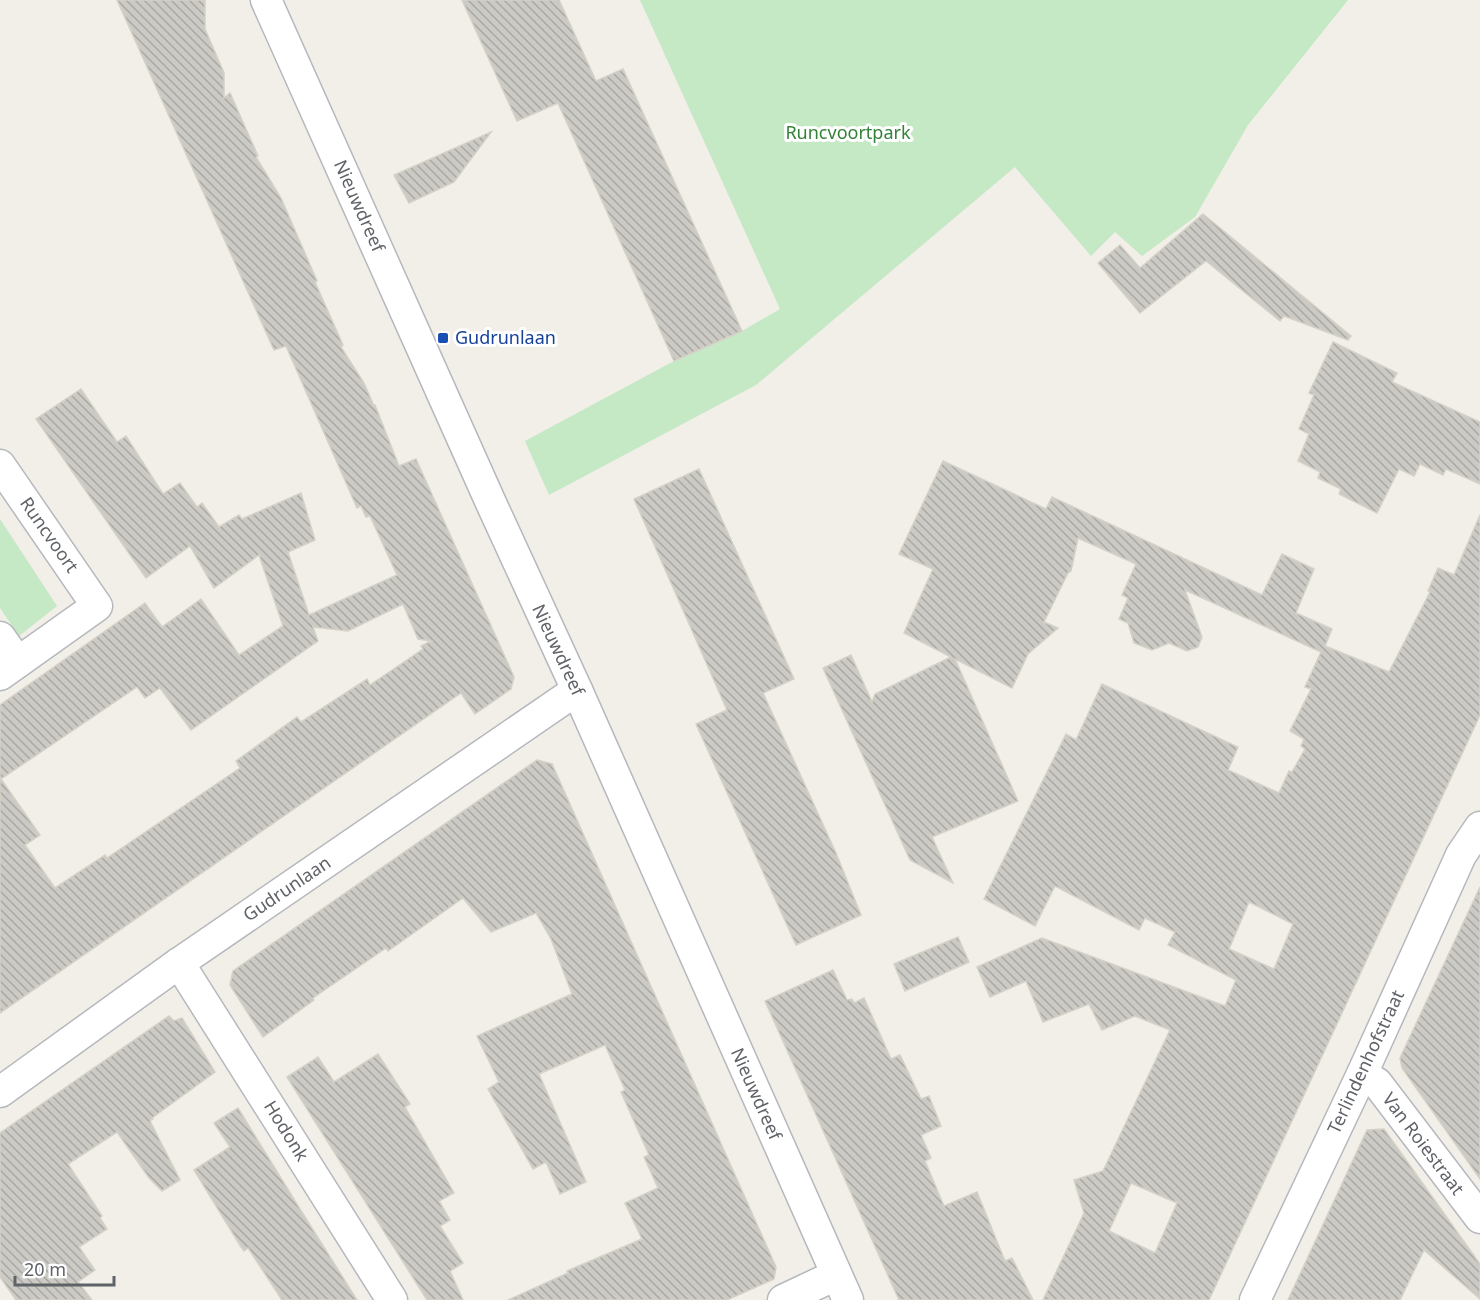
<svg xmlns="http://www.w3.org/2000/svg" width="1480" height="1300" font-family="'Noto Sans',sans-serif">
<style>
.green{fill:#c5e8c5}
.building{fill:url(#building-back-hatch);stroke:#d6d1c6;stroke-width:1.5;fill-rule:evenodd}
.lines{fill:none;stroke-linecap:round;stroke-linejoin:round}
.minor-casing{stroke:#b5b8bc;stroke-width:33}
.minor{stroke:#fff;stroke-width:30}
.transit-dot{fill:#1a4fb4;stroke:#fff;stroke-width:2}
.labels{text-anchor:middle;stroke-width:6;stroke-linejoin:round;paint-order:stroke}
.park-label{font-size:18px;fill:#348238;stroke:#fff}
.street-label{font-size:18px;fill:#5f6368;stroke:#fff}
.transit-label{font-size:18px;fill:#164399;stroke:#fff;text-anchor:start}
</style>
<defs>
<pattern id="building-back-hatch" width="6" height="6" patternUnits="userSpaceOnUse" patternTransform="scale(1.5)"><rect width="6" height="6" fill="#cccac5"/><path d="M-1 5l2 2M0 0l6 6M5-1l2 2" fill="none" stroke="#a9a8a4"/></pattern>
</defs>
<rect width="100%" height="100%" fill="#f1efe8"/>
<!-- green -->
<g class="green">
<path d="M640,0H1348L1248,125L1195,217L1142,256L1115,232L1091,256L1015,167L756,385L549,495L525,441L674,361L742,331L780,309Z"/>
<path d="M0,519L57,606L19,636L0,608Z"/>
</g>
<!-- building -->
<g class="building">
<path d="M117,0H205V29L224,73V98L230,93L258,156L256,157L281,198L317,281L315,282L343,345L341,347L364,383L374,406L375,405L399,466L416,459L514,677L511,689L475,714L461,693L0,1013V705L145,603L162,627L201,599L239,655L283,626L259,555L214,588L190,546L146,578L36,419L81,389L117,442L126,436L163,494L180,483L197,507L202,503L219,527L239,515L242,519L301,493L315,540L288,552L309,615L397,575L370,516L366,517L361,506L357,508L286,346L274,350ZM403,604L418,639L431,641L421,646L423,649L370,685L367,679L301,722L297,717L236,761L240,768L107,858L105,855L55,888L25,845L40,835L1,779L137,687L145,698L160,688L191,730L318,641L313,627L348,631Z"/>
<path d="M462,0H559L596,81L623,69L742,331L674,361L558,103L517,121Z"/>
<path d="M491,132L454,182L409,203L394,175Z"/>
<path d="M1203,214L1351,336L1348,340L1284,316L1280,321L1206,261L1140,313L1098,263L1120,245L1140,268Z"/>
<path d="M1333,342L1397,373L1392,382L1480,422V484L1446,469L1443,475L1420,464L1414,476L1399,469L1377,513L1339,494L1341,489L1318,478L1320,472L1298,461L1309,434L1299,429L1314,395L1309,393Z"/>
<path d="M943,461L1046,509L1052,497L1262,595L1282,554L1314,569L1296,613L1332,629L1325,646L1389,672L1430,592L1428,591L1438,568L1454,575L1480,515V715L1209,1300H1043L1084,1213L1074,1180L1103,1171L1170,1030L1135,1016L1102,1030L1089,1004L1043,1022L1026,981L990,997L977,967L1042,938L1225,1006L1236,980L1168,945L1175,932L1145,918L1139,930L1055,886L1035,926L984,899L1066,734L1076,740L1102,684L1238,747L1228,770L1279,793L1289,771L1292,772L1305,749L1301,746L1304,739L1290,731L1311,689L1305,687L1321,652L1185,590L1202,637L1198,647L1187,651L1169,643L1152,650L1134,643L1128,623L1119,619L1128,598L1122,595L1136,564L1078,538L1071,571L1068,573L1044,622L1058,628L1028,654L1012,688L955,659L1018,801L932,837L953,883L910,860L823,668L851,655L872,702L875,694L951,657L904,633L933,569L899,554ZM1249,902L1293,924L1274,969L1229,949ZM1131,1183L1177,1203L1155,1253L1109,1231Z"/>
<path d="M699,469L794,679L763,693L836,853L861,915L796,945L696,724L727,710L634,499Z"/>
<path d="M537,760L552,764L776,1267L774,1279L727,1300H508L568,1273L567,1271L642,1239L625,1203L658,1188L644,1157L649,1155L621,1092L625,1090L605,1045L539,1074L586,1182L560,1194L546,1162L533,1169L488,1089L499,1082L477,1036L572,994L551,939L536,913L491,932L463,898L388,951L386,948L313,998L314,1000L263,1037L230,985L233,971Z"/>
<path d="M1480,887V1179L1402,1068L1400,1058Z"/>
<path d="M958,937L969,962L905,991L894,964Z"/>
<path d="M833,970L847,1000L852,999L854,1003L864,998L891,1059L900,1055L921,1099L929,1096L941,1126L921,1135L931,1158L925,1161L944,1206L977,1192L1005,1261L1012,1258L1033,1300H899L765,1001Z"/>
<path d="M169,1016L174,1021L182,1018L215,1072L152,1118L153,1119L150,1121L180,1180L162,1191L149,1178L117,1132L68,1164L102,1216L100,1218L107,1229L79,1247L95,1270L78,1282L92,1300H16L0,1277V1133Z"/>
<path d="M378,1054L410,1104L405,1107L454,1193L439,1201L450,1220L440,1226L463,1263L450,1271L463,1300H427L287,1077L318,1057L334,1082Z"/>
<path d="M238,1108L300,1209L357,1300H282L248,1248L244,1251L241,1247L194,1170L230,1147L214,1123Z"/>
<path d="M1384,1129L1480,1264V1299L1424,1250L1400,1300H1288L1367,1130Z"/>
</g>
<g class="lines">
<defs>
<g id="minor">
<path d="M266,0L491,503L577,690L848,1300"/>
<path d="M0,465L97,606L0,675"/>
<path d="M0,637L18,662"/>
<path d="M179,963L392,1300"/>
<path d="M1362,1074L1377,1083L1480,1218"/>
<path d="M0,1092L179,963L577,690"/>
<path d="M783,1300L836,1275"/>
<path d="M1255,1300L1362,1074L1461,855L1480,827"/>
</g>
</defs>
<!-- minor casing -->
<use href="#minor" class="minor-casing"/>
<!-- minor -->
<use href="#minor" class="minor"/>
</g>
<!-- markers -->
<rect class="transit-dot" x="437" y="332" width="12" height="12" rx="3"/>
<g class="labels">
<!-- park labels -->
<g class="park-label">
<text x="848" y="139">Runcvoortpark</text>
</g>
<!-- street labels -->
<g class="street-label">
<text transform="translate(359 206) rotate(66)" y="6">Nieuwdreef</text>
<text transform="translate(49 535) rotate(55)" y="6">Runcvoort</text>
<text transform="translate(558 650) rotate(65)" y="6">Nieuwdreef</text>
<text transform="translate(287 889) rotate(-34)" y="6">Gudrunlaan</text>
<text transform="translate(1366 1062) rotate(-65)" y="6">Terlindenhofstraat</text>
<text transform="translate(756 1094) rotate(66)" y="6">Nieuwdreef</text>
<text transform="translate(286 1131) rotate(58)" y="6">Hodonk</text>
<text transform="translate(1423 1144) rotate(53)" y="6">Van Roiestraat</text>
</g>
<!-- transit labels -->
<g class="transit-label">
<text x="455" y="344">Gudrunlaan</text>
</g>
</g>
<!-- scale -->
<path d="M15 1276v9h99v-9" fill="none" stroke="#5f6368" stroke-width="3"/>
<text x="24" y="1276" font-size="18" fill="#5f6368" stroke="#ffffff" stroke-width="4.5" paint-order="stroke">20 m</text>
</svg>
